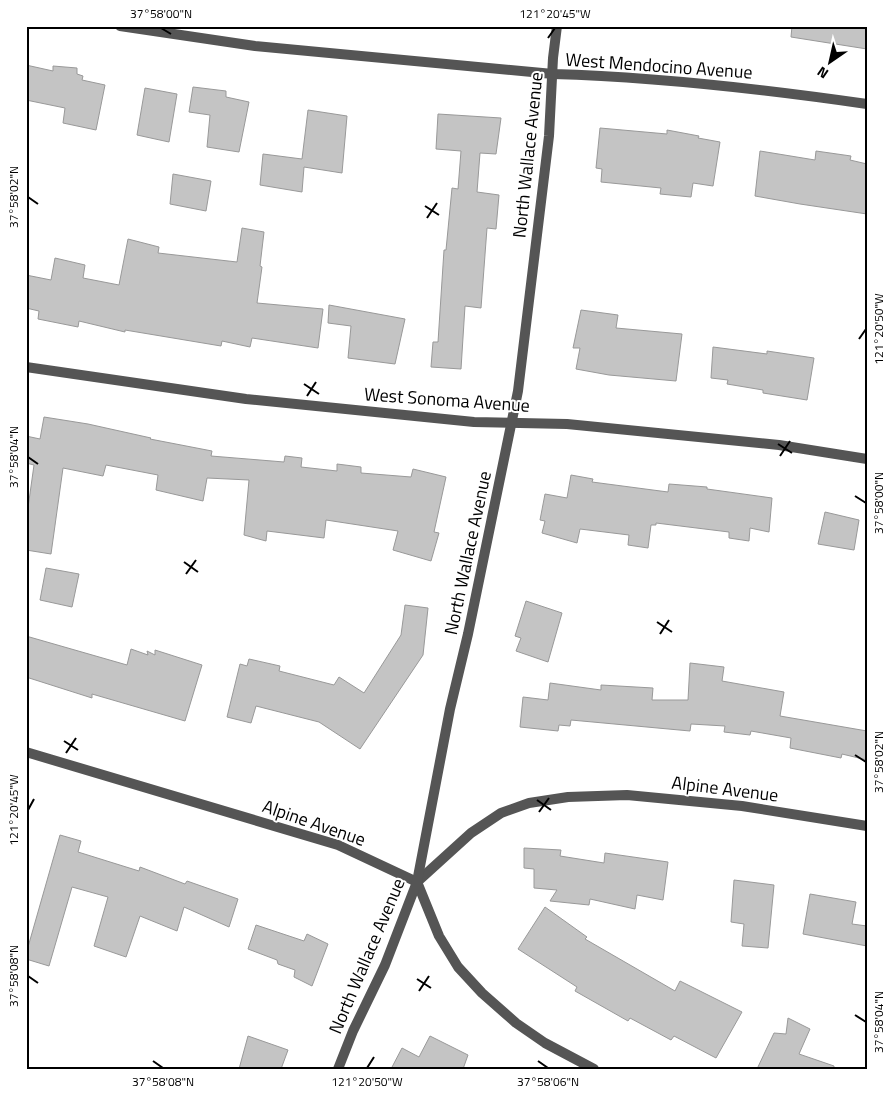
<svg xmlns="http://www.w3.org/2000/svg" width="893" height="1095" font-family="'Titillium Web',sans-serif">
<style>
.building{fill:#c4c4c4;stroke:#999}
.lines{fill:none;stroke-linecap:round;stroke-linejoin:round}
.minor{stroke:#555;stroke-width:10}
.ticks{fill:none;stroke:#000;stroke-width:2}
.labels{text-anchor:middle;stroke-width:4;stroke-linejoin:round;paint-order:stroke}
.street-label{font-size:18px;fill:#000;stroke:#fff}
.neatline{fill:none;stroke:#000;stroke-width:2}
.ticks-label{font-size:12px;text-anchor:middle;fill:#000}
</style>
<rect width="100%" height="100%" fill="#fff"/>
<!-- building -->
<g class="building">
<path d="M792,26H867V49L791,37Z"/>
<path d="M26,65L53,71V66L77,68V74L83,76L82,80L105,85L96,130L63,123L65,108L26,100Z"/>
<path d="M193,87L226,91V97L249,102L239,152L207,147L210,115L189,112Z"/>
<path d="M145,88L177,94L169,142L137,135Z"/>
<path d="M308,110L347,116L342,173L304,167L302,192L260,185L263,154L302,159Z"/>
<path d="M438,114L501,118L496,154L480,153L477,192L499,195L496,229L487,228L481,308L465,306L461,369L431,367L433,342H438L444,250H446L452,188L458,189L461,151L436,149Z"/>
<path d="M600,128L667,134V130L699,136L698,138L720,142L713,186L693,183L691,197L660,194L661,188L601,182L602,169L596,168Z"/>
<path d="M760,151L815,160L816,151L851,156L850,160L867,164V214L800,204L755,196Z"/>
<path d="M173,174L211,181L206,211L170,204Z"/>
<path d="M242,228L264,232L260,266L262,267L257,303L323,309L318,348L252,338L250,347L222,341L221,346L125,330V332L79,321L78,327L38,319L39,311L26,308V275L51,280L55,258L85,265L83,278L119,285L128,239L159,247L158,253L237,262Z"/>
<path d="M329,305L405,319L395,364L348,358L351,326L328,323Z"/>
<path d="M581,310L618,315L616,328L682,334L676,381L609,375L576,369L580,348H573Z"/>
<path d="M713,347L767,354V351L814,358L807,400L763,393V390L727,384L728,380L711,378Z"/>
<path d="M44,417L88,424L151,438L150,439L212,451L211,456L284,462L285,456L302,458L301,467L337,471V464L361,467V473L411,477L413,469L446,477L434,532L439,533L431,561L393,550L398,531L326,520L324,538L267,531L266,541L244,535L249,480L207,478L203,501L156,490L158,475L106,465L103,476L63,468L51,554L26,550V522L34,465L26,463V436L40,439Z"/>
<path d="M571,475L593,479L592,482L668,492L669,484L707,487V489L772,498L769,532L750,528L749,541L729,538V532L656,523V525H651L648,548L628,545L629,535L580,529L577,543L542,533L545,521L540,520L545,494L567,498Z"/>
<path d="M825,512L859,520L854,550L818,544Z"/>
<path d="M46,568L79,574L72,607L40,600Z"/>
<path d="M526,601L562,613L548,662L516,651L521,638L515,636Z"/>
<path d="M405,605L428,608L423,655L360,749L319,722L256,706L251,723L227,717L240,664L247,666L249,659L280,666L279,671L334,685L339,677L364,693L401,635Z"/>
<path d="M26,636L127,665L131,649L148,655L147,651L155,655V650L202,665L185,721L92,694V698L26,677Z"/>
<path d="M690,663L724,667L722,681L784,692L780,716L867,731V760L842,754L841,758L790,748L791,738L751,731L750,735L724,732L725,726L691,724L690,731L571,720L570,726L559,725L558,731L520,727L523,697L548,700L550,683L601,690V685L653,688L652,700H688Z"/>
<path d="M60,835L81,841L78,852L139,871L140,867L185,884L187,881L238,899L229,927L184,907L177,931L140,916L126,957L94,946L108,897L72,887L49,966L26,959V954Z"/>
<path d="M524,848L561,850L560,856L604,863L605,853L668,862L663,900L637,895L635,909L590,899L589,905L550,901L557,890L534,888V869L524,868Z"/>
<path d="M734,880L774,885L768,948L742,946L744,924L731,922Z"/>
<path d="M810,894L856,902L852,924L867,926V946L803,934Z"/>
<path d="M545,907L587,937L585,939L675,991L680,981L742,1012L716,1058L674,1036L671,1040L630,1018L628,1021L575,991L577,987L518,949Z"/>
<path d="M256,925L304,941L307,934L328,944L312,986L294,977L295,970L278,964L277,960L248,949Z"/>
<path d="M788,1018L810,1029L799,1054L834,1066V1069H757L774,1033L786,1034Z"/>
<path d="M248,1036L288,1050L281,1069H239Z"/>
<path d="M430,1036L468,1055L463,1069H391L402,1048L419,1057Z"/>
</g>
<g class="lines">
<!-- minor -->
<g class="minor">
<path d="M120,26L255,46L553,74C658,77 763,89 867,104"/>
<path d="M26,367L246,399L474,422L567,424L779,445L867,459"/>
<path d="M26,752L338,845L417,882"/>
<path d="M417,882L471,833L501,813L529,803L568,797L627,795L742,806L867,826"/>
<path d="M417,882L439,936L458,967L482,993L516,1023L545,1043L594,1069"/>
<path d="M338,1069L353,1031L385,965L417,882L450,709L468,634L518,391L549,136L553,58L557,26"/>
</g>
</g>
<!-- ticks -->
<path class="ticks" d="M161,28L171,34M548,38L555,28M28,197L38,204M425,206L439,215M427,218L437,203M859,339L866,329M304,384L319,394M307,396L316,382M778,444L792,453M780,456L790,441M28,457L38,464M855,496L866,503M184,562L198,572M186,574L196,560M657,622L672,632M660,634L669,620M64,741L78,750M66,753L76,738M855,755L866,762M537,800L551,810M28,810L34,799M539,812L549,798M28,976L38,983M417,979L431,988M419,991L429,976M855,1015L866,1022M153,1061L163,1068M538,1061L548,1068M367,1068L374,1057"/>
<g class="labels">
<!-- street labels -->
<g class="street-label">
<text transform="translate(659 66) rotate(4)" y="6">West Mendocino Avenue</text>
<text transform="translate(528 155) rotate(-84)" y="6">North Wallace Avenue</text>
<text transform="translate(447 400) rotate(4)" y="6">West Sonoma Avenue</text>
<text transform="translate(468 553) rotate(-78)" y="6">North Wallace Avenue</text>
<text transform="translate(725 789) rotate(7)" y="6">Alpine Avenue</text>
<text transform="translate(314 823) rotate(19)" y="6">Alpine Avenue</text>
<text transform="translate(367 956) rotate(-67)" y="6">North Wallace Avenue</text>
</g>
</g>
<!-- border -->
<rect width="893" height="1095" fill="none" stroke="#ffffff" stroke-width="55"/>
<!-- north arrow -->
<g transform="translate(830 62) rotate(214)" stroke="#ffffff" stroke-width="4" paint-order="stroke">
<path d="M0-4L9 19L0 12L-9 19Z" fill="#000000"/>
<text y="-8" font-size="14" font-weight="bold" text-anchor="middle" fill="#000000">N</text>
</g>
<rect x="28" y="28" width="838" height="1040" class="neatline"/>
<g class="ticks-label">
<text x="161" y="18">37°58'00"N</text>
<text x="555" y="18">121°20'45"W</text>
<text transform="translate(14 197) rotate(-90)" y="4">37°58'02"N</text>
<text transform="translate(879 329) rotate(-90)" y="4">121°20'50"W</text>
<text transform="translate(14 457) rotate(-90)" y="4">37°58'04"N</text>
<text transform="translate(879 503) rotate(-90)" y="4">37°58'00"N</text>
<text transform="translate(879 762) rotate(-90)" y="4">37°58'02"N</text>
<text transform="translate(14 810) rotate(-90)" y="4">121°20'45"W</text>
<text transform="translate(14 976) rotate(-90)" y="4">37°58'08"N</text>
<text transform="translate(879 1022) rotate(-90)" y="4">37°58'04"N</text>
<text x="163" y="1086">37°58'08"N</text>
<text x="367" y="1086">121°20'50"W</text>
<text x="548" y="1086">37°58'06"N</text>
</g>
</svg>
